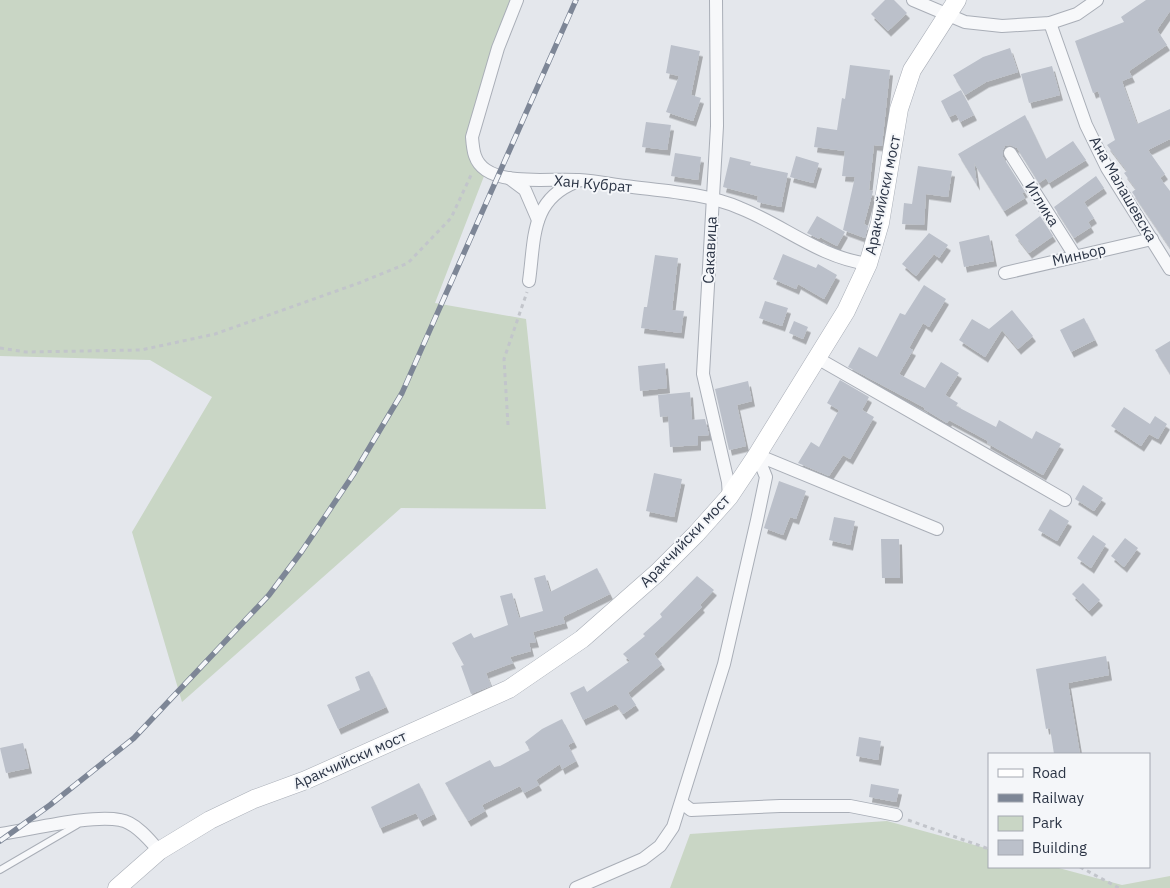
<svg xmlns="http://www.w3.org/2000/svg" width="1170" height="888" font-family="'IBM Plex Sans',sans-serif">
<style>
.green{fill:#c9d6c5}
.building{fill:#bbc0ca;filter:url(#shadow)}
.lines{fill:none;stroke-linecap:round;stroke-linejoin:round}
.lane-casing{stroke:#a9aeb7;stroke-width:8}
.street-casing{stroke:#a9aeb7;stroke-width:14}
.secondary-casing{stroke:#a9aeb7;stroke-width:19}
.path{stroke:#c2c5cb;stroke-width:3;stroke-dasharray:4 4;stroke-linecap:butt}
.lane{stroke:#f7f8fa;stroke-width:6}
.street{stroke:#f7f8fa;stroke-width:12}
.secondary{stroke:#fff;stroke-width:18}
.rail-casing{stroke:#7d8696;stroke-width:5.5}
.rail{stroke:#f4f6f9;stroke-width:4;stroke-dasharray:11;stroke-linecap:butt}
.labels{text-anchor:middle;stroke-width:4;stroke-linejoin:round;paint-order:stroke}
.street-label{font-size:15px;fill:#2b3445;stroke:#f4f6f9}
</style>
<defs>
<filter id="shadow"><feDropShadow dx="3" dy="5.5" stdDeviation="0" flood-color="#0004"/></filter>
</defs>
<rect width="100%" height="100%" fill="#e4e7ec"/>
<!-- green -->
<g class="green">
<path d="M0,0H517L472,136L486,171L435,303L526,319L546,509L401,508L182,702L132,532L212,397L150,360L0,356Z"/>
<path d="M887,821L989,849V867H1055L1122,885L1170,876V888H670L690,834Z"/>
</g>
<!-- building -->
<g class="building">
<path d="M885,0H894L907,13L888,31L871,14Z"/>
<path d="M1146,0H1170V11L1157,30L1167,45L1129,71L1132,77L1122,81L1137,124L1170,109V139L1148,150L1165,174L1160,178L1170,191V248L1132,192L1136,189L1124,173L1127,171L1107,145L1115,140L1098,91L1093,93L1075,41L1124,22L1121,17Z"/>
<path d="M671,45L700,51L691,95L701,98L693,121L666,112L679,76L666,73Z"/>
<path d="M1010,48L1018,72L986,82L965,95L953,75L983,57Z"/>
<path d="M850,65L890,70L882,146L874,145L869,190L873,191L864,224L868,226L865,238L843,230L855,177L842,176L845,151L814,147L817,127L837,130L842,98L845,99Z"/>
<path d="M1052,66L1060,95L1029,103L1021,74Z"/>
<path d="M961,90L974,115L960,122L956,114L949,117L941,101Z"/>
<path d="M1025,115L1046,159L1073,141L1086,160L1049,183L1046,178L1039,183L1017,148L1010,145L1005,146L1003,150V157L1025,192L1022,193L1025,198L1004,211L974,163L977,185L958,154Z"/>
<path d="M646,122L671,125L667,150L642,147Z"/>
<path d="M675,153L701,157L698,180L671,176Z"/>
<path d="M796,156L819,163L813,183L790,177Z"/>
<path d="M730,157L751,162L750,165L788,173L781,207L757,202L758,196L723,187Z"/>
<path d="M918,166L952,171L948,197L926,194L924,225L902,224L904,203L912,204Z"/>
<path d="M1096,176L1104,188L1084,202L1094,218L1088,222L1091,227L1074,238L1054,207Z"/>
<path d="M817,216L845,232L837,246L820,237L819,239L807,233Z"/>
<path d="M1040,216L1053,236L1029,253L1015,235Z"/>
<path d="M929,233L948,245L939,258L934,254L916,276L902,264Z"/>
<path d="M989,235L994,261L964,267L959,242Z"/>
<path d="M783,254L816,268L818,264L837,275L824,299L798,284L796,289L773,279Z"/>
<path d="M655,255L678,258L672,310L684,311L681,333L641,328L644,307H647Z"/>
<path d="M924,285L946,299L929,327L923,323L909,348L913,350L899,374L925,388L941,362L959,373L945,395L958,403L956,406L996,427L999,420L1032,439L1036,431L1061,444L1043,475L987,443L988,441L949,420L947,423L924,409L925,408L848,367L859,347L877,357L900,313L905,315Z"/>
<path d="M765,301L788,308L782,326L759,318Z"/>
<path d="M1012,310L1033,336L1018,349L1002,330L985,357L959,340L972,319L989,329Z"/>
<path d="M1084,318L1095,340L1071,352L1060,330Z"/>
<path d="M794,321L808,327L803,339L789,333Z"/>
<path d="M1170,341V374L1155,350Z"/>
<path d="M665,363L667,388L640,391L638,366Z"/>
<path d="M840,380L869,397L862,410L874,417L850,459L843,455L829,476L798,463L811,442L819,447L839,410L827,403Z"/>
<path d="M748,381L752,401L737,405L746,446L729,450L715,389Z"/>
<path d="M690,392L692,420L705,419L709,435L698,436V445L670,447L668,416L660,417L658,395Z"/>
<path d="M1124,407L1150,424L1155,416L1167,424L1158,439L1149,434L1141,446L1111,426Z"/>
<path d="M654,473L682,479L674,517L646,511Z"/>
<path d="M779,481L806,491L796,519L790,517L783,535L764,528Z"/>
<path d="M1083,485L1103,498L1094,511L1075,499Z"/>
<path d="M1050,509L1069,521L1057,541L1038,530Z"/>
<path d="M834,517L855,521L850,545L829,540Z"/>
<path d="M1093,535L1106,544L1091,568L1077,558Z"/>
<path d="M1125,538L1138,548L1124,567L1111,556Z"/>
<path d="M881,539H899L900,578H882Z"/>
<path d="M597,568L610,594L563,617L565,623L533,632L536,642L529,643L531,651L510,657L513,663L486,673L491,686L471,694L461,666L464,665L452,643L471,633L474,638L508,625L500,596L512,593L519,618L543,611L534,578L545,575L550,592Z"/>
<path d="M697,576L714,590L700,605L702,607L654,654L662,664L628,693L636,705L623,714L616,704L583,720L570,693L584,686L587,692L630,661L623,654L645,636L643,634L662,617L660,614Z"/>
<path d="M1083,583L1100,600L1089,611L1072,594Z"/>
<path d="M1106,656L1109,675L1068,683L1080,754H1054L1050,728L1046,729L1036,669Z"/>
<path d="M369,671L386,707L338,729L327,705L360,690L355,677Z"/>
<path d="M562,719L574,742L568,745L576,761L562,769L560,764L536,780L539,785L524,793L520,786L482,805L485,811L468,821L445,783L490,760L494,767L500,766L530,750L525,742L542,729Z"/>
<path d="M859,737L881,741L878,760L856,756Z"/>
<path d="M23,743L29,768L6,773L0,748Z"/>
<path d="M419,783L434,814L420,821L416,813L380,828L371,807Z"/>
<path d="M871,784L899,789L896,802L869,797Z"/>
</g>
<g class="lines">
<defs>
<path id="lane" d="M0,870L77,825"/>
<g id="street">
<path d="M517,0L498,48L472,137C473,150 474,162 486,170C508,185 553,178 579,180C595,181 610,184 625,186C663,191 705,193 740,208C785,226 819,257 868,264"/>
<path d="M716,0L717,126L703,374L728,482L729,497"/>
<path d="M913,0L965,22L1002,26L1050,23L1077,14L1097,0"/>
<path d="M1050,23L1086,125L1107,168L1170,269"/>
<path d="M1010,153L1075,256"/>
<path d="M509,178L525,190L538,220"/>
<path d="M1005,273L1152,239"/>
<path d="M529,281C535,239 530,200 576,182"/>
<path d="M817,358L1065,500"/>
<path d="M682,803L691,810L780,806H850L896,815"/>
<path d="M0,834C30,830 92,814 120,820C135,822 150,840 159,851"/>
<path d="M576,888L643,859L660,846L673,827L724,664L757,520L766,477L757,455L937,529"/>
</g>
<path id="secondary" d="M117,888L159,851L210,820L254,799L306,780L509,689L582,639L657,573L696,534L729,497L757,455L846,311L868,264L880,223L899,109L912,70L957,0"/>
</defs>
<!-- lane casing -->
<use href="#lane" class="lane-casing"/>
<!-- street casing -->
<use href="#street" class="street-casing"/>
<!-- secondary casing -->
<use href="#secondary" class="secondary-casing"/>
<!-- path -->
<g class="path">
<path d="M0,348L26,352L141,350L215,334L359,283L408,263L451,218L472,173"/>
<path d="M508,425L504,359L527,292"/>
<path d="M908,820L989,849"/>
<path d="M1080,867L1119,888"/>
</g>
<!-- lane -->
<use href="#lane" class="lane"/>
<!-- street -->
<use href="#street" class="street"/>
<!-- secondary -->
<use href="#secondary" class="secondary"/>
<defs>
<path id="rail" d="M0,841L50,805L134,738L269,595L302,551L353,475L402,393L576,0"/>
</defs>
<!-- rail casing -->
<use href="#rail" class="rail-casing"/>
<!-- rail -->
<use href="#rail" class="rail"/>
</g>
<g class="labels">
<!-- street labels -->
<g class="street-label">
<text transform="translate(593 184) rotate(5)" y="5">Хан Кубрат</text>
<text transform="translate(1123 189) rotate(60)" y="5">Ана Малашевска</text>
<text transform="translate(883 195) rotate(-78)" y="5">Аракчийски мост</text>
<text transform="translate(1042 204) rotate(58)" y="5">Иглика</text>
<text transform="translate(710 250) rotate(-87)" y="5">Сакавица</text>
<text transform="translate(1079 255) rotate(-13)" y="5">Миньор</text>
<text transform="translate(685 541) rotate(-46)" y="5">Аракчийски мост</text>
<text transform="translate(350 760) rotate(-24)" y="5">Аракчийски мост</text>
</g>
</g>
<!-- legend -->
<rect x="988" y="753" width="162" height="115" fill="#f4f6f9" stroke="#a4a8b1"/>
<rect x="998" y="769" width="25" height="8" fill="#ffffff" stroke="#a4a8b1"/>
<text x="1032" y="778" font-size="15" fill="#2b3445">Road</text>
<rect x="998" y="794" width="25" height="8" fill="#7d8696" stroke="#a4a8b1"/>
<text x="1032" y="803" font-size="15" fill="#2b3445">Railway</text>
<rect x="998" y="816" width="25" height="15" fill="#c9d6c5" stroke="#a4a8b1"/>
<text x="1032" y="828" font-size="15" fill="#2b3445">Park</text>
<rect x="998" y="840" width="25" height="15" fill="#bbc0ca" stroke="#a4a8b1"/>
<text x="1032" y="853" font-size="15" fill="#2b3445">Building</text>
</svg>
